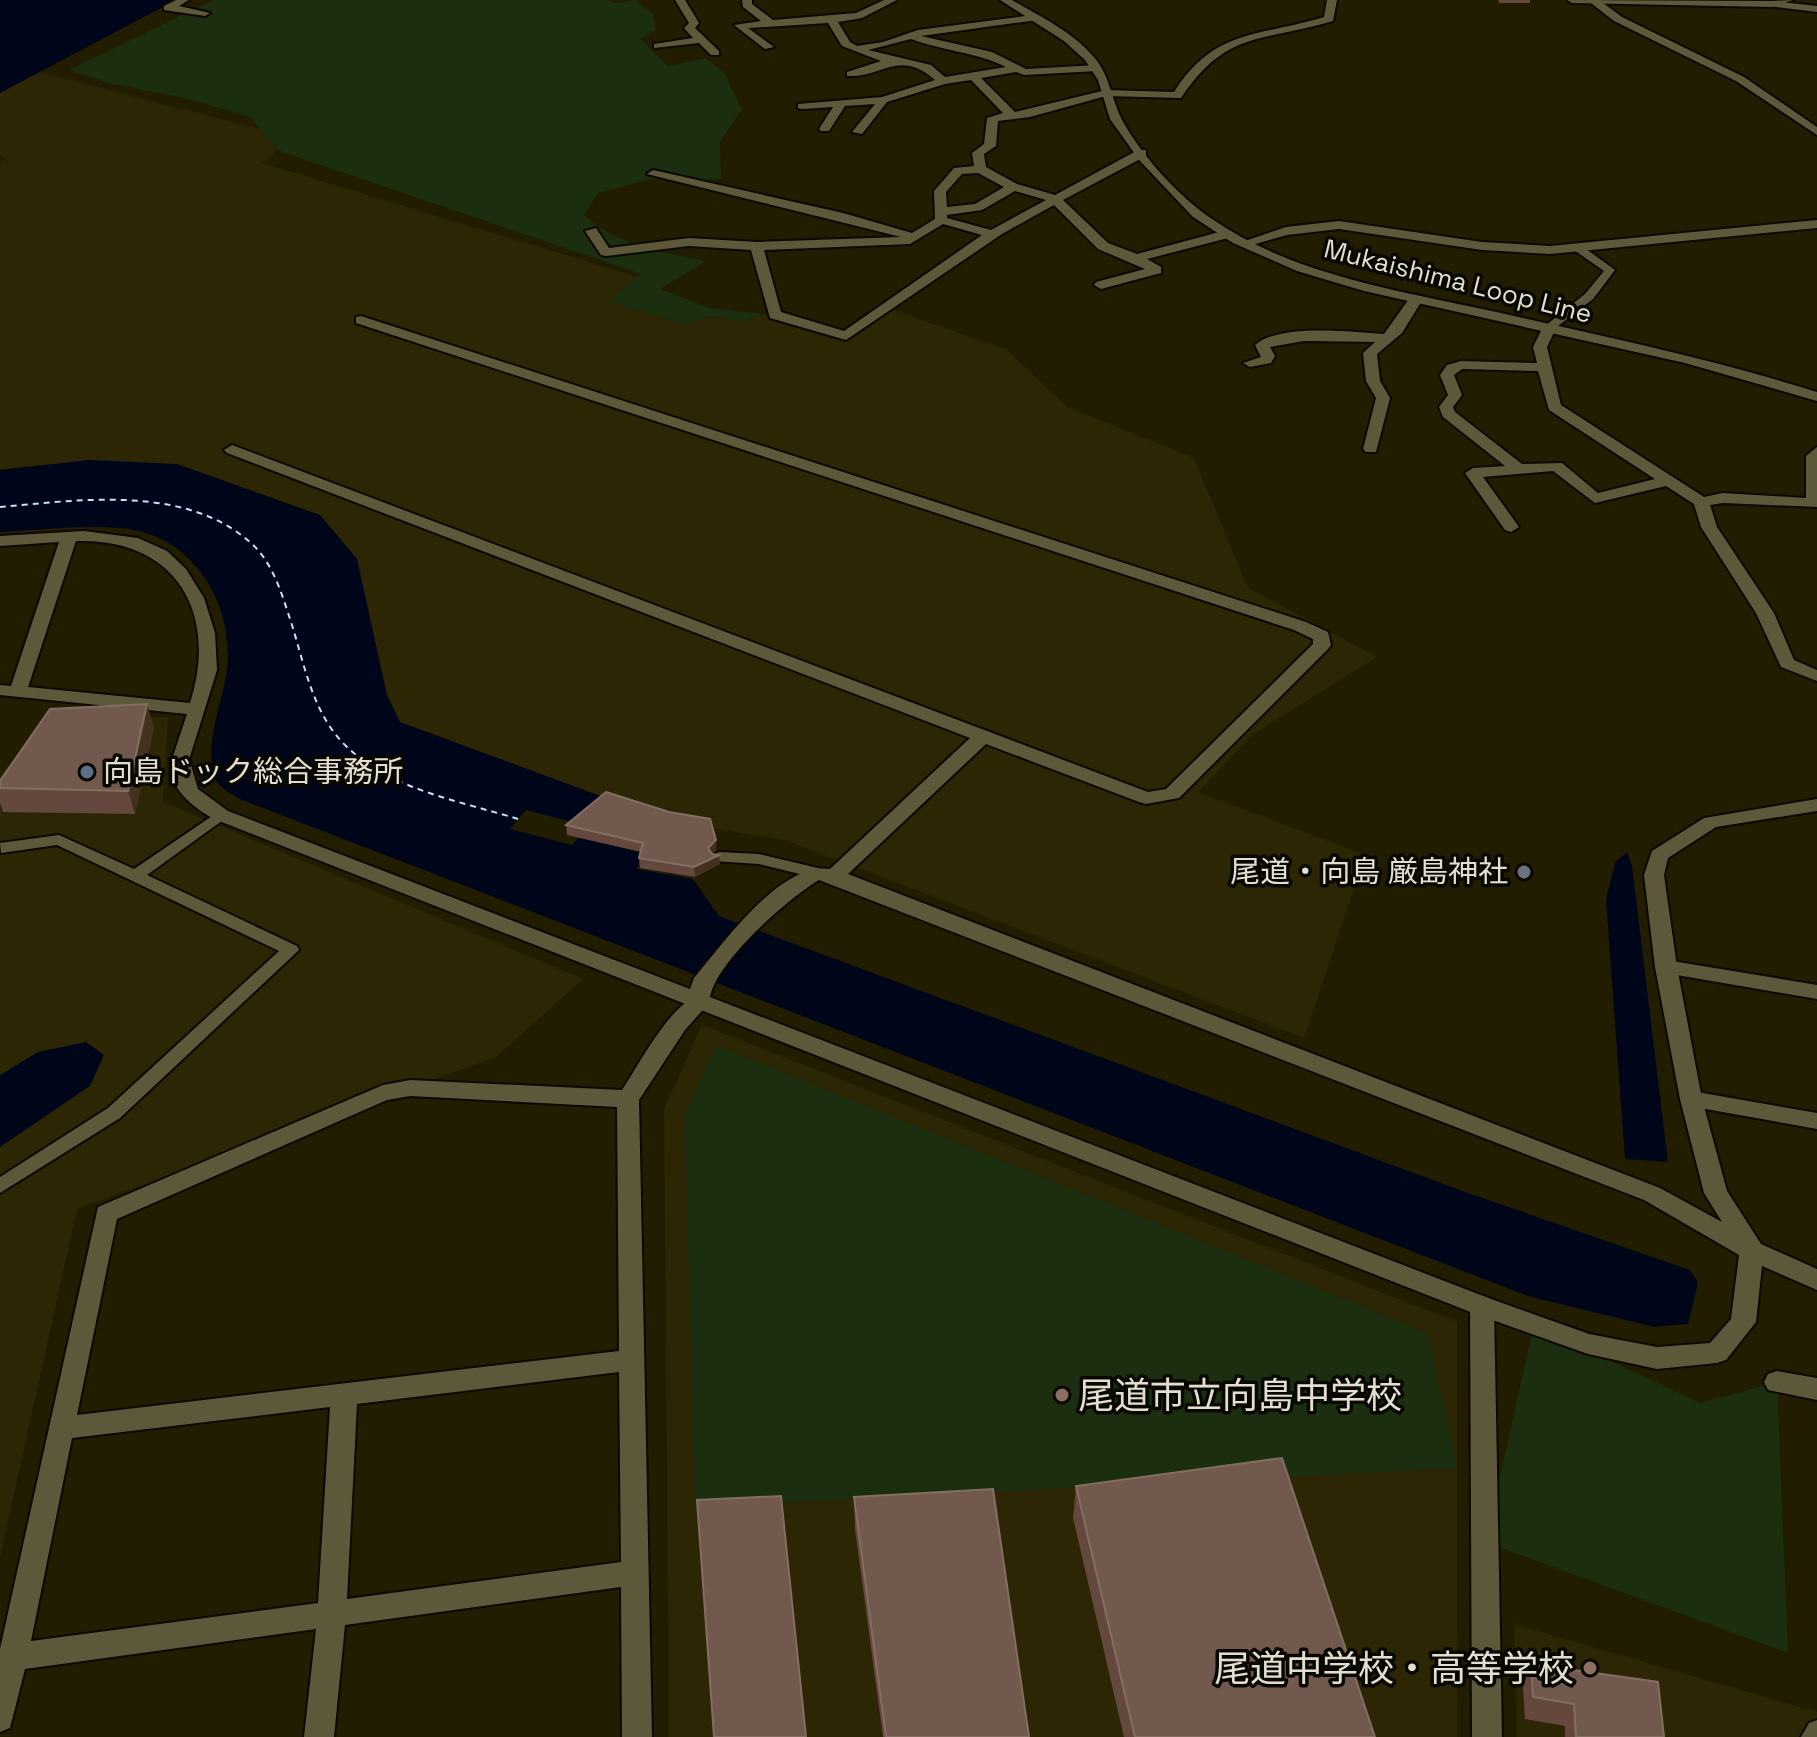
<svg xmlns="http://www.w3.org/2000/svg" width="1817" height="1737" font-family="'Space Grotesk','Noto Sans JP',sans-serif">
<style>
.built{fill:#2d2604}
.green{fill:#1b2e0f}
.water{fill:#00061a}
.pier{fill:#221d01}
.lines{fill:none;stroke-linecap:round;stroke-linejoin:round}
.ferry{stroke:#c7e0fb;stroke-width:2;stroke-dasharray:6 5;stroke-linecap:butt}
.service-casing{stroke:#0c0700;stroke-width:4}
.minor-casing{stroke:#0c0700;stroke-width:4}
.tertiary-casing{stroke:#0c0700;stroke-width:4}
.secondary-casing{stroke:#0c0700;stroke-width:4}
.service{fill:#5d583a;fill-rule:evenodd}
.minor{fill:#5d583a;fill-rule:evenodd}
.tertiary{fill:#5d583a;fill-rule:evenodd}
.secondary{fill:#5d583a;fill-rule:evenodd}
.wall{fill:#64483e}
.shaded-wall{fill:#44301f}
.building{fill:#71594d;stroke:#836e62;stroke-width:2}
.service-dot{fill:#5c6f8a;stroke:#090701;stroke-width:3}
.worship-dot{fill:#6b7280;stroke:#090701;stroke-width:3}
.education-dot{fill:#8d6e63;stroke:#090701;stroke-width:3}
.labels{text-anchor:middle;stroke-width:7;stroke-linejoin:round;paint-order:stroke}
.far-street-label{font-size:26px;fill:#e2dfce;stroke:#090701}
.poi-label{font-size:30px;fill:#e2dfce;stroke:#090701;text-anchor:start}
.near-poi-label{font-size:36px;fill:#e2dfce;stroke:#090701;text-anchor:start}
</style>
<rect width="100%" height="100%" fill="#221d01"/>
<!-- built -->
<g class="built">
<path d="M39,72L260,129L277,150L262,163L638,277L609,301L686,325L710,316L743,322L764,314L846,338L892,310L1006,349L1067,407L1194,458L1248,588L1377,657L1253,734L1198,792L1365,855L1304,1038L785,840L678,823L523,769L400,722L387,696L357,559L320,515L177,464H50L0,469V162L6,159L0,156V93Z"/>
<path d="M52,716L168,717L163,802L583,979L496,1057L77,1209L0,1558V775Z"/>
<path d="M702,1025L1457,1322V1737H669L664,1108Z"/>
<path d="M1514,1624L1817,1712V1737H1517Z"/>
</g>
<!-- green -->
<g class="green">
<path d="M213,0H607L616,3L635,0L653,14L656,30L640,39L668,66L705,58L724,73L742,109L720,142L721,179H651L598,193L584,215C620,248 660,251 706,261L660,289L710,308L764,314L743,322L710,316L686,325L608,301L641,274L277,150L250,117L184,98L112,84L69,70Z"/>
<path d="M716,1045L1428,1333L1457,1468L695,1507L685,1114Z"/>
<path d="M1534,1325L1700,1403L1777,1382L1788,1653L1485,1542Z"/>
</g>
<!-- water -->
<g class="water">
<path d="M0,0H176L0,93Z"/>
<path d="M89,460L177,464L320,515L357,559L387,695L400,722L606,798L649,830L637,869L693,879L719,916L1468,1193L1690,1270L1698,1282L1688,1324L1654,1327L1528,1296L240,799C230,793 218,788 214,776C203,738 228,692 228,655C228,596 190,537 128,529C86,524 42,530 0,532V470Z"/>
<path d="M1627,852L1632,866L1668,1162L1625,1159L1606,900L1615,862Z"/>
<path d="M86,1042L104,1055L90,1086L0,1147V1075L38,1052Z"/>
</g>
<!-- pier -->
<path class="pier" d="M526,810L588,826L572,845L510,829Z"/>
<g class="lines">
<!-- ferry -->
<path class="ferry" d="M0,507C80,500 187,484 252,544C274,564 283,598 292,625C305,667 313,714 346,746C391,790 460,801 518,819"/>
<defs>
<g id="service">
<path d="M1574,246H1582L1615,270L1593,299L1553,330H1545V326L1585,294L1604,271L1574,250Z"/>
<path d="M221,810L229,815L226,818L147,875L297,946L299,950L120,1118L0,1193V1177L108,1108L279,951L57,845L1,853L0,843L59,835L134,869Z"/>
<path d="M719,852L759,854L822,869L824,873L816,878L759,864L713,861L711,857Z"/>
<path d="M1817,1720V1737H1801L1809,1723Z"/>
</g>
<g id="minor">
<path d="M176,0H189L179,6L210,13L205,16L164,10V6Z"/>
<path d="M675,0H685L699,23L695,28L719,51V55H711L699,43L654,48V44L693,38L684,28L689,23Z"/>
<path d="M742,0H752V4L773,20L856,13L884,0H897L862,18L838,22L850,42L857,46L883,42L918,30L1033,15L1038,18L1037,20L921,36L992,52L1026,69L1097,65L1102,68L1097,71L1024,75L1016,72L981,78L1015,112L1106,90L1174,92C1215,28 1258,37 1324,17L1327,0H1337L1333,21C1262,42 1226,30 1181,98L1106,96L1030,117L998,121L996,146L984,154L986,167L1017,184L1055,195L1138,150H1146V156L1063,200L1108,243L1137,254L1227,230L1233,234L1232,237L1147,259L1161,267V273L1101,289L1094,285L1096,282L1145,269L1098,249L1054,205L1002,234L846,340L770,318L751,250L689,246L606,256L601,255L585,231L596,228L609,248L689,238L757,242L901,237L647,174L653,170L843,213L912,233L935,219L934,191L954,168L974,166L972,153L984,144L987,118L1003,113L971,80L945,84L887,102L862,134L852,132L875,104L845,106L829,131H821L819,129L833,107L802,109L798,108V104L882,97L935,80C899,48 882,78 847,76V72L881,61L842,46L828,23L748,28L774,47L765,49L734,25L761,21L743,7ZM911,39C943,51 976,52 1006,67L945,77L931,65L868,50ZM978,173L1004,187L975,204L947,207L946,192L962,174ZM1015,191L1046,200L991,230L947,218V215L982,210ZM943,224L982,235L844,331L781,312L764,250L910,244Z"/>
<path d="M1772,1L1817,6V12L1768,6L1767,4Z"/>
<path d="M1411,296L1423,299L1402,333L1377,354L1380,381L1390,398L1376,452H1366L1363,449L1376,398L1366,381L1363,353L1375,342L1304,341L1270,347L1275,356L1271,363L1250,367L1243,363L1261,357L1255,345C1280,323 1352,332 1384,334Z"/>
<path d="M1549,324L1556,328L1547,347L1561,405L1704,497L1723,493L1806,498V456L1817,447V507L1723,503L1710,505L1717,527L1774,613L1794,660L1817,670V681L1781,667L1756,613L1701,527L1694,504L1666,486L1595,503L1553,471L1483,477L1519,527L1511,532L1505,530L1465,473L1473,468L1505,466L1443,417L1439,407L1448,395L1440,375L1447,365L1461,361L1537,363L1533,347L1544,325ZM1462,369L1538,371L1549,410L1655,479L1598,493L1562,463L1522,464L1455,412L1453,407L1462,395L1454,375Z"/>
<path d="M84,531L138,538L167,551L186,569L204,598L215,633L217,670L188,763L181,765L172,759L187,714L0,695V685L11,686L59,542L0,546V536ZM76,541C176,538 219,612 190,703L28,687Z"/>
<path d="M1666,960L1817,985V999L1659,972L1655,967L1659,962Z"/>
<path d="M698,996L706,998L709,1003L685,1030L639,1100L652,1737H622L621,1587L345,1625L334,1737H304L316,1629L25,1669L10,1728L0,1732V1649L98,1207L383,1085L410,1080L622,1090C638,1066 671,1003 698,996ZM410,1096L617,1107L619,1351L77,1415L117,1219L387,1100ZM619,1372L621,1562L347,1599L357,1404ZM330,1407L318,1603L31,1641L72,1438Z"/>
<path d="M1691,1091L1817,1113V1129L1683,1105L1680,1099L1683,1093Z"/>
<path d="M1482,1296L1491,1299L1494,1306L1502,1737H1472L1470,1306L1473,1299Z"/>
<path d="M1777,1371L1817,1378V1400L1768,1390L1764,1382L1768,1374Z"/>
</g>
<g id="tertiary">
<path d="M1587,0H1599L1622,17L1744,77L1817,127V135L1736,81L1614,21Z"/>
<path d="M1817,220V228L1550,254L1482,250L1339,229L1287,235L1245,247L1239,243L1286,227L1339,221L1482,242L1550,246Z"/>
<path d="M361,316L1306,622L1328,632L1331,645L1328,649L1179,798L1146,804L1139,802L986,744L848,874L1660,1188L1722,1222L1704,1193L1680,1099L1655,967L1644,875L1652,851L1704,818L1817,799V811L1716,827L1668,858L1664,875L1677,967L1702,1099L1727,1191L1761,1244L1817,1269V1290L1762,1266L1756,1322L1726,1360L1717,1363L1657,1369L1588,1354L1473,1313L214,819C192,807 162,784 174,755H188L198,789L228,811L690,989L694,978C723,944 781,861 830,869L970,738L227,453L224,450L232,445L1148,792L1166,789L1313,644V639L1294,630L356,323V317ZM819,880L1644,1200L1739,1255L1731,1319L1710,1343L1657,1347L1589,1334L1491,1299L710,997C717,961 787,899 819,880Z"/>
</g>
<g id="secondary">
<path d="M1000,0H1012C1039,16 1071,31 1092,55C1110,74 1111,98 1122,120C1142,156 1178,196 1212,219C1292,274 1394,290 1487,310C1598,335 1709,358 1817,392V401L1685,363L1364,291L1297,271L1233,243L1193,217L1140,161L1110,119L1098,80L1085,60L1064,41Z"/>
<path d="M1567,0L1772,1L1793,0L1772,7L1572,3Z"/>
</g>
</defs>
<!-- service casing -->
<use href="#service" class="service-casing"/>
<!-- minor casing -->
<use href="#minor" class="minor-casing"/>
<!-- tertiary casing -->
<use href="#tertiary" class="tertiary-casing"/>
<!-- secondary casing -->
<use href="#secondary" class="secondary-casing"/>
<!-- service -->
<use href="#service" class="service"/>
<!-- minor -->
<use href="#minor" class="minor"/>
<!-- tertiary -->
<use href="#tertiary" class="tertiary"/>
<!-- secondary -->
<use href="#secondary" class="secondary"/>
</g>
<!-- wall -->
<g class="wall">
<path d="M1498,0H1530V3H1499Z"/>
<path d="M154,727L135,814L3,812L0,803V781Z"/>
<path d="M566,825L716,850L712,854L720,864L695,877L640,868L639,858L641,852L567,835Z"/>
<path d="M1076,1486L1375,1737H1124L1073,1518Z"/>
<path d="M854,1497L1029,1737H883L855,1529Z"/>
<path d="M1531,1664L1664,1737H1565V1726L1525,1719L1523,1686Z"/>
</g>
<!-- shaded-wall -->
<g class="shaded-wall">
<path d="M147,704L154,727L135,814L128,791Z"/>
<path d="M716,840V850L708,858V848Z"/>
<path d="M719,855L720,864L695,877L694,867Z"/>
</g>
<!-- building -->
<g class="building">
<path d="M147,704L128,791L0,788V781L50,709Z"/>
<path d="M606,792L669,812L710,819L716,840L708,848L712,854L719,855L694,867L639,858L643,843L566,825Z"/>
<path d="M1282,1458L1375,1737H1135L1076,1486Z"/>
<path d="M993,1489L1029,1737H886L854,1497Z"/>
<path d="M781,1496L806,1737H714L697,1500Z"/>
<path d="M1531,1664L1658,1682L1664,1737H1576L1574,1704L1533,1697Z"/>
</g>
<!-- markers -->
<circle class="service-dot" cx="87" cy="772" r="8"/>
<circle class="worship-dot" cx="1524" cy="872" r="8"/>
<g class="education-dot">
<circle cx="1062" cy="1395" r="8"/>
<circle cx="1590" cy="1668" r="8"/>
</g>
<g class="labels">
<!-- far-street labels -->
<g class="far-street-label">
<text transform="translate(1458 281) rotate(14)" y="9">Mukaishima Loop Line</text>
</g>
<!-- poi labels -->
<g class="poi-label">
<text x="103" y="782">向島ドック総合事務所</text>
<text x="1508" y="882" text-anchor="end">尾道・向島 厳島神社</text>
</g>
<!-- near-poi labels -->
<g class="near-poi-label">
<text x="1078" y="1408">尾道市立向島中学校</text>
<text x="1574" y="1681" text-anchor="end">尾道中学校・高等学校</text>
</g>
</g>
</svg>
